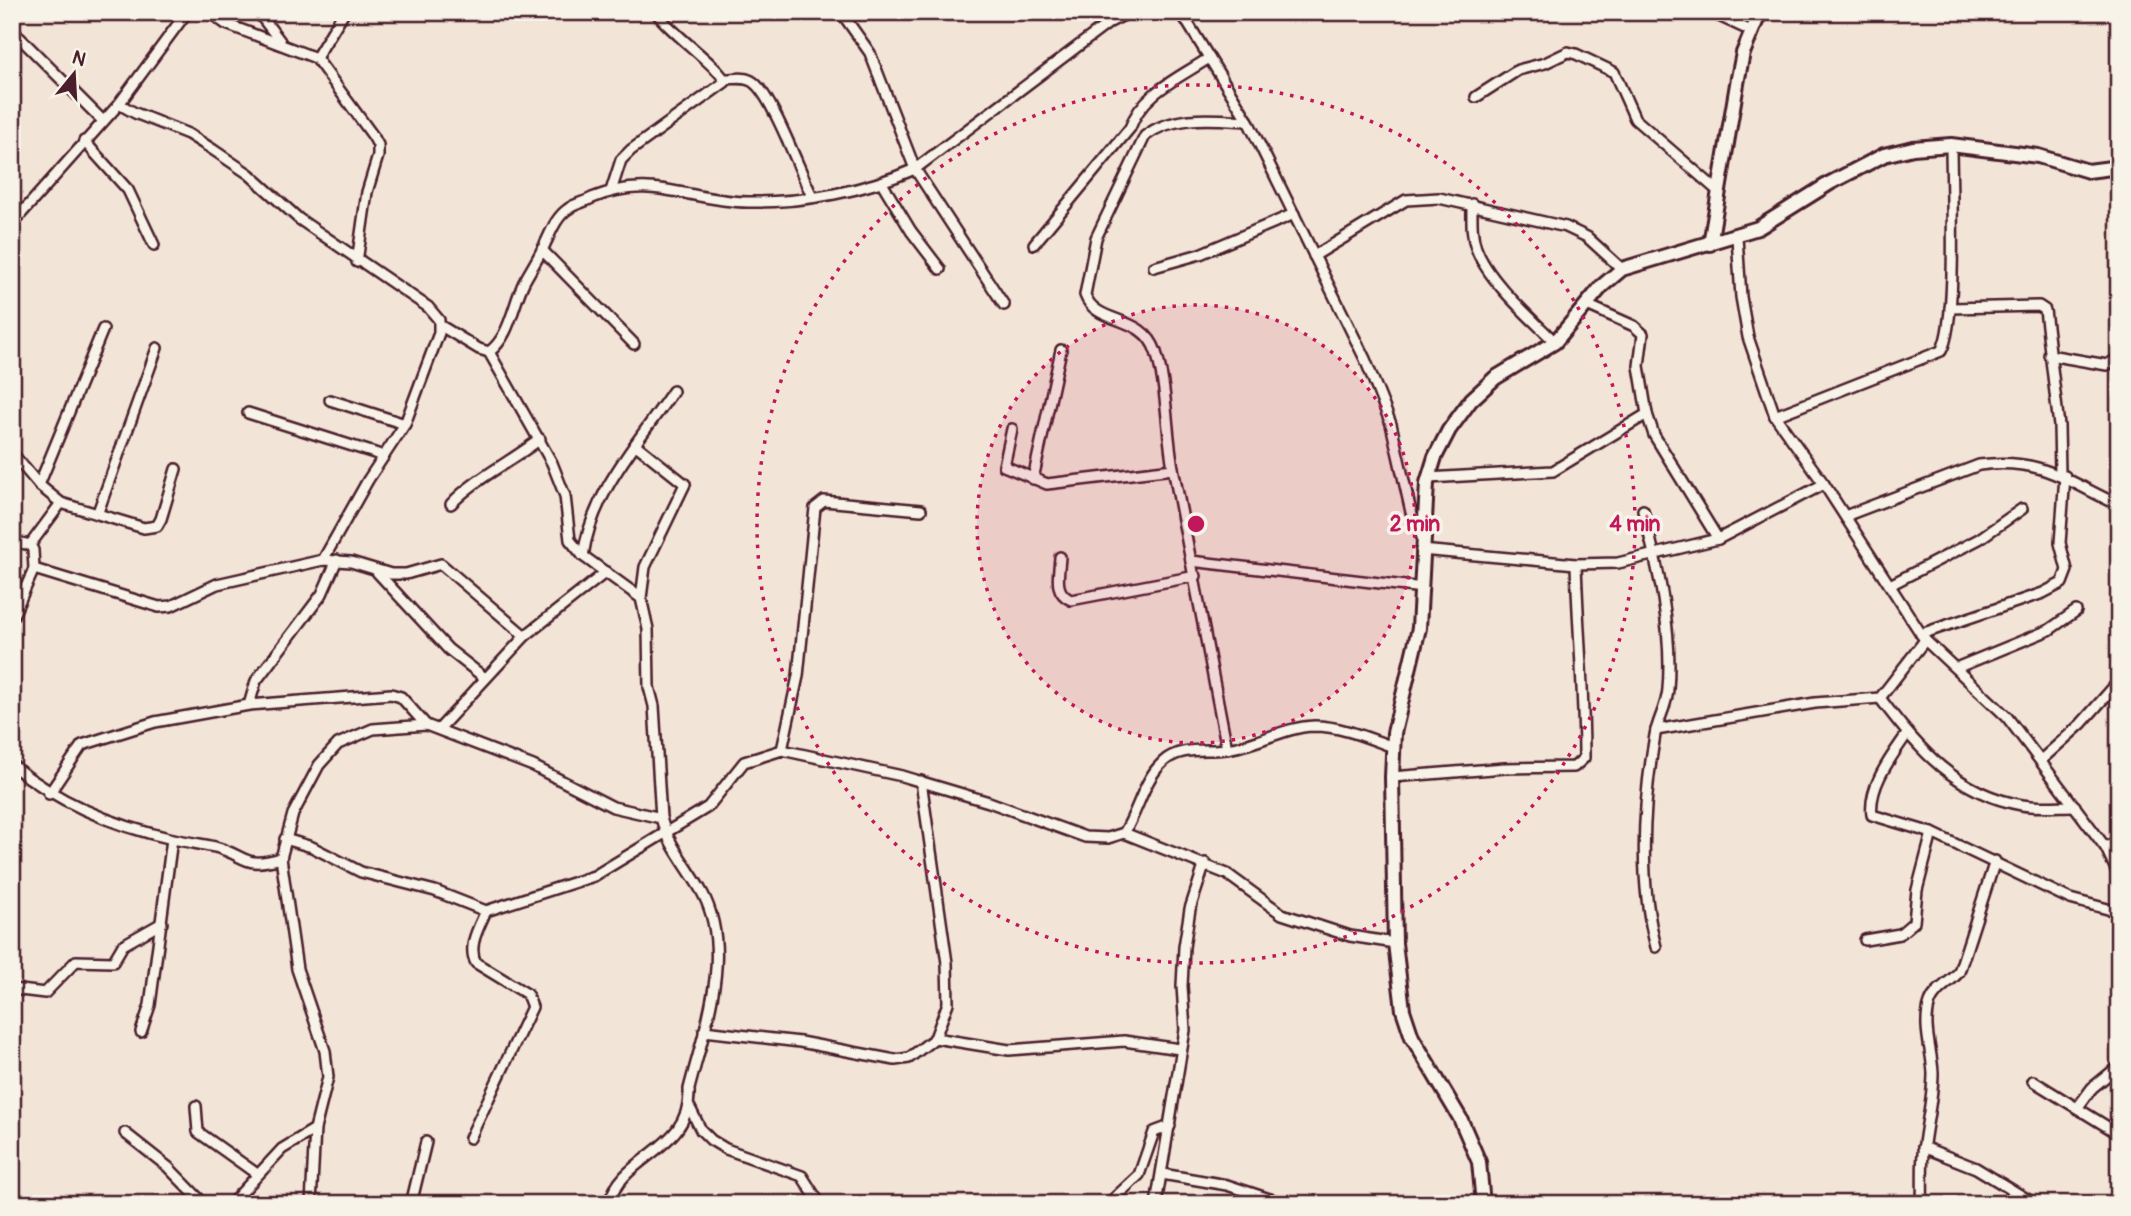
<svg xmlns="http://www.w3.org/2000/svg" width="2131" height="1216" font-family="Pangolin,sans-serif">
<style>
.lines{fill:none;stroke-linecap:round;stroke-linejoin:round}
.street-casing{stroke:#4a1f2b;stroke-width:14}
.secondary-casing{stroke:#4a1f2b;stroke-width:18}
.street{stroke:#f7f3e8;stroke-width:9}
.secondary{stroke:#f7f3e8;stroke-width:12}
.ring{fill:none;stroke:#c2185b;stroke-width:3.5;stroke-dasharray:3.5 7}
.centre{fill:#c2185b;stroke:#f7f3e8;stroke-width:3.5}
.ring-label{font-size:21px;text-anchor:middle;font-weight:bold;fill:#c2185b;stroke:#f7f3e8;stroke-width:7;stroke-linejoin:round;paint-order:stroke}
</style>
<rect width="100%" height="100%" fill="#f2e5d7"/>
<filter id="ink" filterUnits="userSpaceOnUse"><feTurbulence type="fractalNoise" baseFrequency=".0143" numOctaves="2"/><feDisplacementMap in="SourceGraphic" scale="14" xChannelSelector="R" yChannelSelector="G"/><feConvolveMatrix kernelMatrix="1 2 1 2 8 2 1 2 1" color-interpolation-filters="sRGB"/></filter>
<g filter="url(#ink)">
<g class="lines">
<defs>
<g id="street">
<path d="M209,12L226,24L316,58L373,136L378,145V156L367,192L357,262"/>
<path d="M258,12L280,41"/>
<path d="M841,12L870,53L915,169L1004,305"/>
<path d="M1181,12L1248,121L1365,359L1391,424L1411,512L1422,537"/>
<path d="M1710,12L1751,31"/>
<path d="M12,30L103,121"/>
<path d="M316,58L344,12"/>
<path d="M726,79C735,79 745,76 753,82C772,95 800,172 812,196"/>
<path d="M1476,97L1518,70L1545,63L1568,52L1576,54L1614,72L1635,119L1718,191"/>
<path d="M119,104L135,113L188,134L212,149L249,174L299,219L428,307L439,320V333L405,424L368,480L323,560"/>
<path d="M84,141L128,190L154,245"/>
<path d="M882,183L911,231L940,269"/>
<path d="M611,191L621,160L631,150L725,82C723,70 667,30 656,12"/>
<path d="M1472,204C1472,219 1471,234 1476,248C1488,281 1530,317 1555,342"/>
<path d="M12,224L119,104L187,12"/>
<path d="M1737,237L1741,297L1748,337L1775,416L1824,484L1925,640L2007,717L2106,848L2119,876"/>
<path d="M1034,244L1130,128C1142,93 1179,78 1209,58"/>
<path d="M542,250L634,344"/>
<path d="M1314,256L1406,200L1439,198L1566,227L1587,237L1622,269"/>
<path d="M1154,267L1200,254L1294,214"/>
<path d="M1587,305L1634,326L1643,334L1639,366L1647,414L1654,435L1718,539"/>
<path d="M1950,308L2039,306L2045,310L2059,426L2060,473"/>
<path d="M441,326L479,349L489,352C510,337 513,304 524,282C531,269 539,257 545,244C551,232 556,217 568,209C574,204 585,202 592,198C652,173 688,201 748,202C804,203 865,191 915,169L1110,22L1130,12"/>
<path d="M489,352L552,463L565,496L570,540L583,556L641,598L648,629L649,687L654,706L661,818C669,847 689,868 703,894C734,954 704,1029 689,1089C692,1151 621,1154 609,1204"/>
<path d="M2049,355L2107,365L2119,358"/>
<path d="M330,400L405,424"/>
<path d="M248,413L384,456"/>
<path d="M1775,416L1941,351C1958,323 1951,186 1951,145"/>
<path d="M1012,429L1004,466L1047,484L1173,469"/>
<path d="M636,445L685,484L645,567L641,598"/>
<path d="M12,453L39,485L61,503L144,528L157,526L161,519L176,469"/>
<path d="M1428,478L1553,471L1647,414"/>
<path d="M1033,479L1061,350"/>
<path d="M39,485L103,329"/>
<path d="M451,504C477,477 511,462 540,439"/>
<path d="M1643,510C1658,567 1673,630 1668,689C1667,706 1658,719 1655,735C1643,804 1638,879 1656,947"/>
<path d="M98,512L157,348"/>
<path d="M1845,516L1979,465C2042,457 2066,481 2119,505"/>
<path d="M12,541L30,545L33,550L34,569L159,607L171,606L217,584L323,560L351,562L391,574H406L441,564L525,636"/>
<path d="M30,545L61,503"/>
<path d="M1421,550L1576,564L1618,563L1718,539L1824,484"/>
<path d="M583,556C592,492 638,443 673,391"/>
<path d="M1060,557C1059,575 1053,592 1071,600L1196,576"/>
<path d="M1191,561L1423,588"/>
<path d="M377,572L448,649L485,678"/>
<path d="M1890,585L1979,539L2022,509"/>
<path d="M12,618L34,569"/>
<path d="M1921,634L2043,593L2062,583L2067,570L2060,543L2065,476"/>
<path d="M1956,668L2049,630L2076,611"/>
<path d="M1880,698C1917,748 1957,794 2022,805C2039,808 2058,806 2075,806"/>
<path d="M249,705L256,681L322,594L337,560"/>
<path d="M440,728L525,636L606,572"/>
<path d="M1656,730L1815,703L1880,698L1925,640"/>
<path d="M1907,734C1892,756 1868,786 1872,815L1932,833L2070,899L2119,912"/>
<path d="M1227,749C1210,657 1191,565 1174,473C1166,433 1168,391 1156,352C1143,313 1096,326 1085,295L1096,238L1145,136C1173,114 1214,119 1248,121"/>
<path d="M782,750L798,676L815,508L824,501L921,510"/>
<path d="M2041,760L2081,724L2119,681"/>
<path d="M12,765C59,803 114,826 173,839C187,842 201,844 215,847C248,856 243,869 281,858"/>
<path d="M1392,777L1505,768L1574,767L1584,758C1584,693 1578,629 1576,564"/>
<path d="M49,794L82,745L155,722L249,705L391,694L401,697L426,725"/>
<path d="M1124,833L1227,874L1282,914L1350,936L1395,943"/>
<path d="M285,839L312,847L361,872L435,891L486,911L594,876L708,807L744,762L782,750L902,776L989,802L1085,837L1108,838L1124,833C1138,811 1144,779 1163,762C1180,746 1205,752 1225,749C1256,746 1283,727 1314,726C1341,726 1368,738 1393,747"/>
<path d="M2106,848L2119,839"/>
<path d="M1865,940L1900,934L1914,922L1917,890L1932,833"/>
<path d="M12,989L45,993L76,961L113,962L123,945L162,923"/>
<path d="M704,1031L800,1042L895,1060L909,1058L935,1038L948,1003L947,963L921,781"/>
<path d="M141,1032L150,1005L172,839"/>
<path d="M935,1038L1009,1050L1124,1041L1180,1049"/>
<path d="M2033,1081L2119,1134"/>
<path d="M196,1106L198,1132L257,1174"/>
<path d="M2078,1107L2092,1088L2119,1066"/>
<path d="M690,1108L701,1130L711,1140L726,1149L802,1176L820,1204"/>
<path d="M125,1133L168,1167L204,1204"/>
<path d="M470,1138L532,1007L527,994L476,963C467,946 479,927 486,911"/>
<path d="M1923,1147L1976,1168L2035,1204"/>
<path d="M1162,1174L1227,1185L1285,1204"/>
<path d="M231,1204L282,1149L315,1129"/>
<path d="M311,1204L315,1129L328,1077L325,1051L297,969L281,858L293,814L319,765L338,744L373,729L426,725L533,766L613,807L661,818"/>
<path d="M411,1204L426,1142"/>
<path d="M1108,1204L1139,1175L1154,1132L1170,1126"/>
<path d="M1156,1204L1185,1030L1182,986L1184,947L1190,909L1205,863"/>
<path d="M1922,1204C1923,1184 1921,1163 1924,1144C1927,1120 1933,1097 1933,1073C1932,1050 1922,1026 1930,1003C1935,989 1950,983 1959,972L1995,861"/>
</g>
<g id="secondary">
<path d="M1710,244L1738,78L1743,53L1760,12"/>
<path d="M1483,1204L1479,1162L1460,1118L1412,1037L1403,1010L1395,943L1392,777L1394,733L1419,628L1427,483L1435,457L1449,430L1471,400L1495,378L1555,342L1602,286L1622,269L1758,228L1830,183L1884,155L1913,148L1951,145L2038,156L2088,171L2119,167"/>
</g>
</defs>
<!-- street casing -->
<use href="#street" class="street-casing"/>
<!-- secondary casing -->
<use href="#secondary" class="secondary-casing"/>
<!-- street -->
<use href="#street" class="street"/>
<!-- secondary -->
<use href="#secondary" class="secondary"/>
</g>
</g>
<!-- distance rings -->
<circle cx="1196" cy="524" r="219" fill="#c2185b" fill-opacity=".12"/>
<g class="ring">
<circle cx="1196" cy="524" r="219"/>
<circle cx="1196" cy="524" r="439"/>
</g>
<circle cx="1196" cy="524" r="10" class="centre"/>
<g class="ring-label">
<text x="1415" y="531">2 min</text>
<text x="1635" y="531">4 min</text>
</g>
<!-- margin -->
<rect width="2131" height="1216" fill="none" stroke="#f7f3e8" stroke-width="42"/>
<rect x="21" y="21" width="2089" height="1174" fill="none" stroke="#4a1f2b" stroke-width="2.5" filter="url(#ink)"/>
<!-- north arrow -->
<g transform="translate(74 74) rotate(18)" stroke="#f7f3e8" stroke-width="5" paint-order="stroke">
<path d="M0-5L12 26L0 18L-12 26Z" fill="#4a1f2b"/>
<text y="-10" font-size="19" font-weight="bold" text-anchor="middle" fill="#4a1f2b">N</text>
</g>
</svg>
